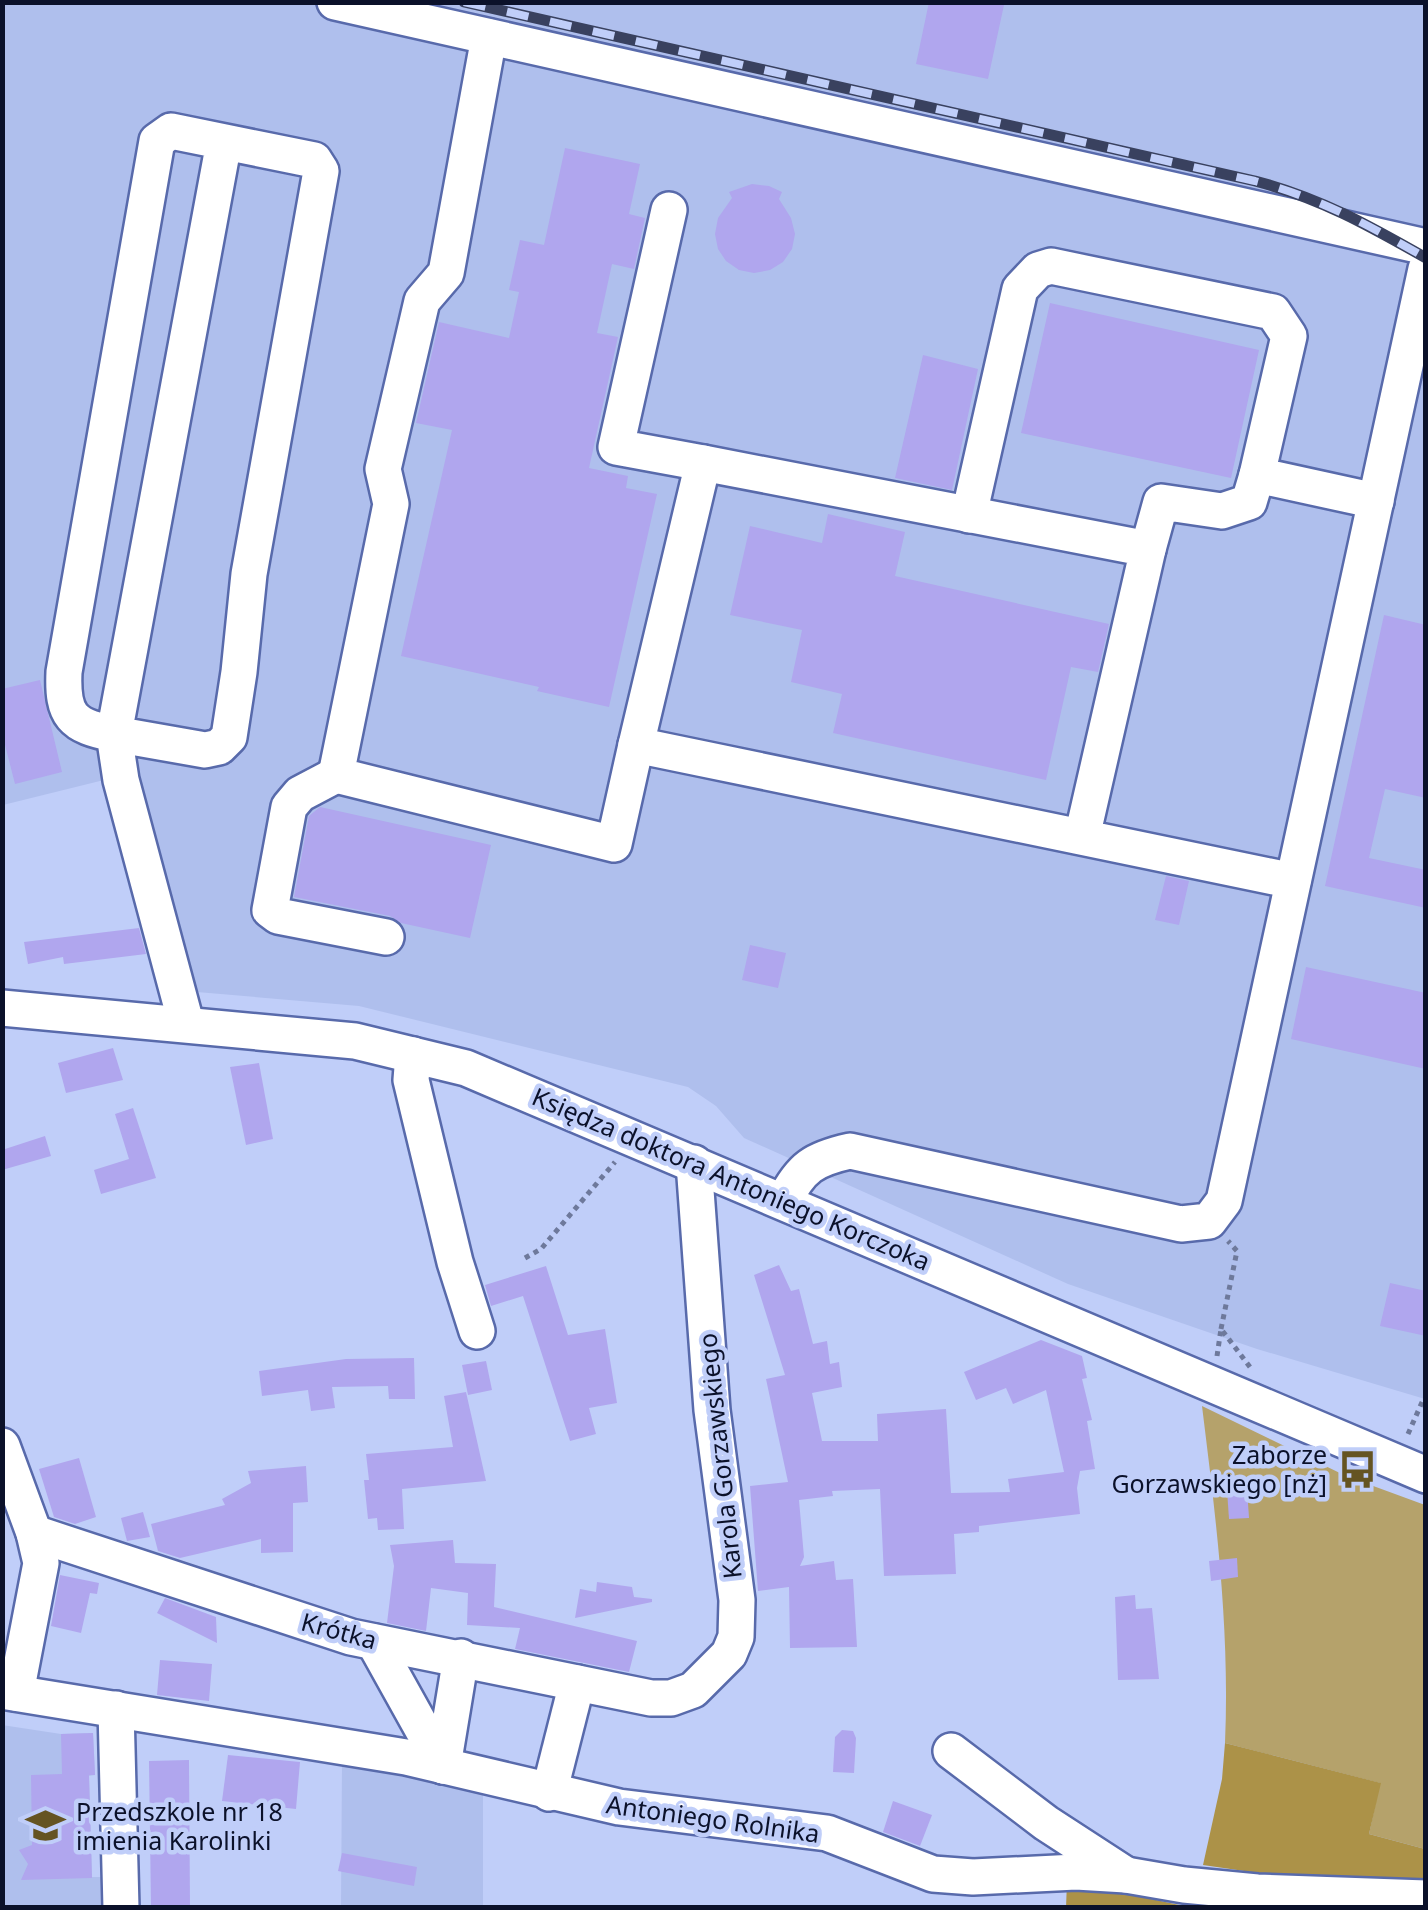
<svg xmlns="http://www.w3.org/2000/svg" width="1428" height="1910" font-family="'Noto Sans',sans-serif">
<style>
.built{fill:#afbfed}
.green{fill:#b5a26b}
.forest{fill:#ac9248}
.building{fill:#b0a6ee}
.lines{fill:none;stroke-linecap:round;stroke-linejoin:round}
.minor-casing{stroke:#586aab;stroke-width:40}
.path{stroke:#6e799b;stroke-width:5;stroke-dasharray:5 5;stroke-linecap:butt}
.minor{stroke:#fff;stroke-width:35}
.rail-casing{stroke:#39415f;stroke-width:11}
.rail{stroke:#c0cef9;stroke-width:8;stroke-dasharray:22;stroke-linecap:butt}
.labels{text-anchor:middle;stroke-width:9;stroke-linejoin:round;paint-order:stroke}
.street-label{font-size:25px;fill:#0b112a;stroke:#c0cef9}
.poi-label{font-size:25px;fill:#0b112a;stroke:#c0cef9;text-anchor:end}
</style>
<rect width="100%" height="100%" fill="#c0cef9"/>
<!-- built -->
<g class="built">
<path d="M2,3H1425V1399L1257,1349L1068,1284L744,1138L716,1106L688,1087L359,1006L197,992L130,782L108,779L3,805Z"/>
<path d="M2,1725L61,1734L93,1733L95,1775L89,1776L92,1877H108L109,1907H3Z"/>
<path d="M342,1760L483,1789V1907L341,1908Z"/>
</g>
<!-- green -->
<path class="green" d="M1202,1406L1346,1476L1425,1505V1849L1369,1834L1380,1783L1225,1743C1230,1629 1216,1519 1202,1406Z"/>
<!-- forest -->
<g class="forest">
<path d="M1225,1743L1381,1783L1369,1834L1425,1849V1881L1258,1873L1203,1865L1222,1779Z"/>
<path d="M1067,1881L1184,1906L1217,1907L1066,1908Z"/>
</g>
<!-- building -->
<g class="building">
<path d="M929,2L1004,5L988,79L916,64Z"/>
<path d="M565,148L640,164L629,214L645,218L634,269L612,264L597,333L618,337L589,468L628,476L626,488L657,494L609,707L537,691L539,687L401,656L452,430L416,423L439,322L509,338L519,292L509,290L520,240L544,245Z"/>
<path d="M752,184L769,186L782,192L779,199L791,218L795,234L792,249L783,262L770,270L754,273L739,270L726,261L718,249L715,234L718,218L732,198L729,192Z"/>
<path d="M1050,303L1259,350L1231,478L1021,433Z"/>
<path d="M923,355L978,369L952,490L895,478Z"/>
<path d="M828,514L905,532L895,576L1109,624L1098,672L1071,667L1046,780L833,733L842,694L791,682L802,630L730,615L750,526L822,543Z"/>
<path d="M1384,615L1426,625V798L1385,789L1369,858L1426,870V908L1325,886Z"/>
<path d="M40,680L62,772L15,784L2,733V689Z"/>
<path d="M320,807L491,845L470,938L401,923L390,916L294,897L309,816Z"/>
<path d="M1166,876L1189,881L1179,925L1155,920Z"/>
<path d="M139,928L146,954L64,964L63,957L28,964L24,942Z"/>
<path d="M750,945L786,953L778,988L742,980Z"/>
<path d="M1306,967L1426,993V1069L1291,1039Z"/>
<path d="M113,1048L123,1080L66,1093L58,1063Z"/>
<path d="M259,1063L273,1139L246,1145L230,1067Z"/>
<path d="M133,1108L156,1178L101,1194L94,1170L129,1159L115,1114Z"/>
<path d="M45,1136L51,1156L2,1170V1150Z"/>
<path d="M779,1265L791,1291L799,1289L813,1344L827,1341L830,1364L839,1362L842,1387L812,1393L822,1441H878L877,1414L946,1409L951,1493L1010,1492L1008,1479L1064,1472L1046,1390L1013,1404L1006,1388L976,1400L964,1372L1041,1340L1082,1356L1087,1378L1082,1379L1092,1420L1087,1421L1095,1469L1080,1471L1077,1488L1080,1514L979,1526V1532L954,1534L956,1574L884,1576L880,1489L832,1491L833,1496L799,1500L804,1557L800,1566L834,1561L836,1580L853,1579L857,1647L790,1648L789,1587L758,1591L750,1486L788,1482L766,1379L785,1375L754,1275Z"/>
<path d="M546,1266L568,1335L605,1329L617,1403L589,1408L596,1434L570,1441L523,1296L491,1306L485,1285Z"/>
<path d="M1390,1283L1426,1291V1336L1380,1326Z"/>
<path d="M414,1358L415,1399H389L388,1386L332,1387L335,1408L311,1411L308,1390L262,1396L259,1371L346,1359Z"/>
<path d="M486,1361L492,1390L468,1395L462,1365Z"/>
<path d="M466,1392L486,1481L402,1489L404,1529L378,1530L377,1518L368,1519L364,1480H369L366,1454L453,1447L444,1396Z"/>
<path d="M79,1458L96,1517L75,1524L54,1517L39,1469Z"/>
<path d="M306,1466L308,1502L293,1503V1552L261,1553V1539L180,1558L158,1551L151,1524L225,1505L222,1499L251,1483L248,1471Z"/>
<path d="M1247,1488L1249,1518L1229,1519L1227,1490Z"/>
<path d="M143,1512L150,1537L127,1541L121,1518Z"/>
<path d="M453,1540L455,1563L496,1564L494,1607L637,1641L629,1672L515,1649L520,1628L467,1625L468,1593L431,1588L426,1631L387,1623L394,1566L390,1545Z"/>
<path d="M1237,1558L1238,1577L1211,1581L1209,1561Z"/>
<path d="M60,1575L99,1583L97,1594L90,1593L81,1633L51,1626Z"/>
<path d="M597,1582L632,1587L634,1597L652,1599V1602L575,1618L580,1589L596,1592Z"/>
<path d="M1135,1595L1136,1609L1152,1608L1159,1679L1118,1680L1115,1597Z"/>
<path d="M165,1598L216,1617L217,1643L157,1613Z"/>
<path d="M160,1660L212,1664L209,1701L157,1695Z"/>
<path d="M842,1730L853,1731L856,1738L854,1773L833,1772L835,1737Z"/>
<path d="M93,1733L95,1775H89L92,1878L21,1880L28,1864L19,1850L32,1845L31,1775L62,1774L61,1734Z"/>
<path d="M228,1755L300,1762L296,1809L222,1801Z"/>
<path d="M189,1760L190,1908H151L149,1761Z"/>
<path d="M893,1801L932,1815L920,1846L883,1832Z"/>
<path d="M342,1853L417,1867L414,1886L338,1871Z"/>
</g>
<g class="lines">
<defs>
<g id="minor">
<path d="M335,2L1426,247"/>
<path d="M489,37L446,273L422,301L383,469L391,504L336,775L614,844L636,745"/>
<path d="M669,210L616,447L703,463"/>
<path d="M969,515L1020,289L1038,270L1051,266L1273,312L1289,336L1257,475L1376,501"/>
<path d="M1148,549L1161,502L1222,511L1249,502L1257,475"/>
<path d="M336,775L300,794L289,807L270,910L278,916L386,937"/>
<path d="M1082,837L1148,549L703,463L636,745L699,758L1293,881"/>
<path d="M2,1008L355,1041L466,1068L1426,1475"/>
<path d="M186,1023L121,780L114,734L205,750L219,747L229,737L239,672L249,574L321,171L314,160L171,131L157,141L64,672C62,716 72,726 114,734L224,142"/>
<path d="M413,1055L411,1080L455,1262L477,1331"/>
<path d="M784,1201C801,1167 814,1159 850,1151L1181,1224L1209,1221L1224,1201L1426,269"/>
<path d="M2,1446L34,1533L41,1563L16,1693"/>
<path d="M34,1533L351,1637L651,1698H671L693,1690L729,1654L736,1637L737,1600L712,1410L694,1163"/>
<path d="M374,1642L443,1766"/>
<path d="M2,1691L406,1757L619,1807L827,1833L933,1874L973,1877L1076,1872L1126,1875L1184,1885L1257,1892L1426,1898"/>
<path d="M116,1709L121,1908"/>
<path d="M951,1751L1046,1823L1126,1875"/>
<path d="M443,1766L461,1657"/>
<path d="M549,1793L577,1683"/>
</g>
</defs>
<!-- minor casing -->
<use href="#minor" class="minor-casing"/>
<!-- path -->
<g class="path">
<path d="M525,1258L541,1249L615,1162"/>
<path d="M1221,1329L1237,1251L1228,1241"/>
<path d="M1217,1356L1221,1329L1250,1367"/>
<path d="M1408,1434L1423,1400"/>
</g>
<!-- minor -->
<use href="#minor" class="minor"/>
<defs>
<path id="rail" d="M464,2L1255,181C1320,198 1368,225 1426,258"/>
</defs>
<!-- rail casing -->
<use href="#rail" class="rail-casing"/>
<!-- rail -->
<use href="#rail" class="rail"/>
</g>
<!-- icons -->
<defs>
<symbol id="bus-bare" viewBox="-9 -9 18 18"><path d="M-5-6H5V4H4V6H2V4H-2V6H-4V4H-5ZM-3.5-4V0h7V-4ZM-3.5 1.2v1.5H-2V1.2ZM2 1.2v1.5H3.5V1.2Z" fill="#655422" stroke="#c0cef9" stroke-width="2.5" paint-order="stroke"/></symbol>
<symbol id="school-bare" viewBox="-9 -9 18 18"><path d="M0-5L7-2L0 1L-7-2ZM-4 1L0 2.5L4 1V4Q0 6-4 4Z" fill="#655422" stroke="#c0cef9" stroke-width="2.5" paint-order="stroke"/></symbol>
</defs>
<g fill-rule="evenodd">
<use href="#bus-bare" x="1330" y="1442" width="55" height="55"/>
<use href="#school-bare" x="18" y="1798" width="55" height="55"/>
</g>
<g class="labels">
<!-- street labels -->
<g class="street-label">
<text transform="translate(731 1179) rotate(23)" y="9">Księdza doktora Antoniego Korczoka</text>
<text transform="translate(720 1456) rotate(-96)" y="9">Karola Gorzawskiego</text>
<text transform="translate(339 1631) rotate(15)" y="9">Krótka</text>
<text transform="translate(713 1819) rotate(8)" y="9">Antoniego Rolnika</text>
</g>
<!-- poi labels -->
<g class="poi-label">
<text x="1327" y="1464">Zaborze<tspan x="1327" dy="29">Gorzawskiego [nż]</tspan></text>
<text x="76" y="1821" text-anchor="start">Przedszkole nr 18<tspan x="76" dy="29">imienia Karolinki</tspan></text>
</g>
</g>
<!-- border -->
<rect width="1428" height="1910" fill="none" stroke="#0b112a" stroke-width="10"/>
</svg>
